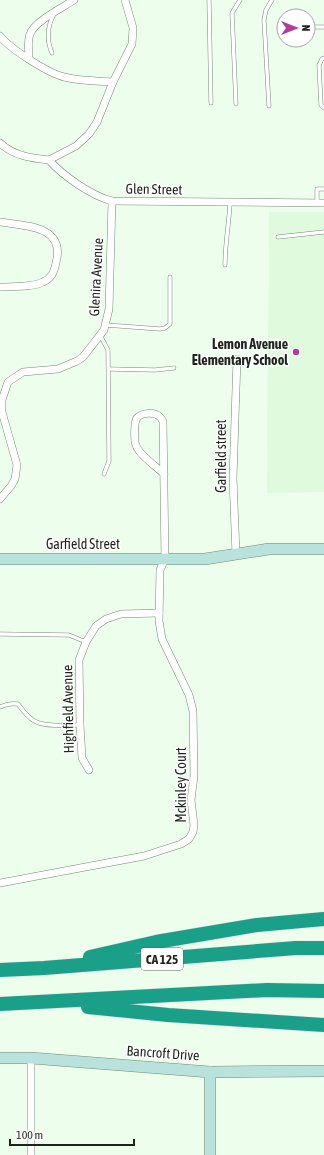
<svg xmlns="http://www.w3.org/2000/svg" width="324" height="1155" font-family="'Asap Condensed',sans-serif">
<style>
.built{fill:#dffadd}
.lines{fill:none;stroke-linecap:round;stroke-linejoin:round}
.lane-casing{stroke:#768975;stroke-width:4.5}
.street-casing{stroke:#768975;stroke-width:8}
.secondary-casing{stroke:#768975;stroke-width:12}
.highway-casing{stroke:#e4e5e4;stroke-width:15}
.lane{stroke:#fff;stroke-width:3.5}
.street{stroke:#fff;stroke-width:7}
.secondary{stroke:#bae2dc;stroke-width:11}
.highway{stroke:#1aa089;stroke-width:14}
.poi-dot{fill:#b03e99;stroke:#fff;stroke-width:1.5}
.labels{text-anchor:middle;stroke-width:3;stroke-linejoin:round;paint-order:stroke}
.shield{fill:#fff;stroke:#60665f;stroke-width:1}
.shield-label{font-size:13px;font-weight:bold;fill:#1c241b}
.street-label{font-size:14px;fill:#1c241b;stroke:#fff}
.poi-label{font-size:14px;font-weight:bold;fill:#1c241b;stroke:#fff;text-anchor:end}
</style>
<rect width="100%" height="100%" fill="#edfeec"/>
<!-- built -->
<path class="built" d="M269,212H324V492L267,493Z"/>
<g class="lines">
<defs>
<g id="lane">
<path d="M209,0L211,103"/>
<path d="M308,27H324"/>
<path d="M52,53C46,39 47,27 54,14"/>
<path d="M324,58L322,59L319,65L321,105L324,108"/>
<path d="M236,104L232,13L240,0"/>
<path d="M269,106L264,20L266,10L272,0"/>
<path d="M317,202V189H324"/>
<path d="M278,237L324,232"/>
<path d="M225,265C225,244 229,224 230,203"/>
<path d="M106,325L160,329L165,328L170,324V277"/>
<path d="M100,335L108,350L109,461L104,474"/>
<path d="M109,369L155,370L174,368"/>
<path d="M0,634L69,635L86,642"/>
<path d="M0,707C6,704 11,703 18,704C23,711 31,721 39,723C52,727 68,725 80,725"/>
</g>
<g id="street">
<path d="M0,36C10,49 48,73 64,77C80,81 97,81 113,82"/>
<path d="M29,59C29,51 27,42 30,34C35,21 62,8 74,0"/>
<path d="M0,143C14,156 31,158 49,160C63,176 92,196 112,201L324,203"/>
<path d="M49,160L76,146L89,134L97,122L113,82L132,44L133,28L125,0"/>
<path d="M0,222C25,226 66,225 56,263C54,272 52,278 43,282C31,288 13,286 0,287"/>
<path d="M0,499L11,486L15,479L17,465L2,412V400L8,382L23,372L58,369L77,361L83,357L104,330L109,309L112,201"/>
<path d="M236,554L233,478L237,359"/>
<path d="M89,770L82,758L80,725L79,660L86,642L96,626L106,619L121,614L159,613"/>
<path d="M0,883L144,856L181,844L189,839L193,832L194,825L191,800L194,776L193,711L189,695L162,639L159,621L160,570L165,559L163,422C163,422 161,417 160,417C155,412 142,412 137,418C134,422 134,441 136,445C138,454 157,467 164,474"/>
<path d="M31,1058V1155"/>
</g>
<g id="secondary">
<path d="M0,559H205L269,549H324"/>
<path d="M0,1058H31L210,1072L324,1071"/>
<path d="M210,1072V1155"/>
</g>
<g id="highway">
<path d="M90,957L156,942L257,925L324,919"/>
<path d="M0,970L44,968L296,948H324"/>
<path d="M0,1004L267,990L324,991"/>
<path d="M88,1007L168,1015L324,1025"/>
</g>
</defs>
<!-- lane casing -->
<use href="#lane" class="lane-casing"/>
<!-- street casing -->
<use href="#street" class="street-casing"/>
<!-- secondary casing -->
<use href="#secondary" class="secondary-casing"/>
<!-- highway casing -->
<use href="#highway" class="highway-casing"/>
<!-- lane -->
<use href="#lane" class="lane"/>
<!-- street -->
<use href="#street" class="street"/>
<!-- secondary -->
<use href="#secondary" class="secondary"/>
<!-- highway -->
<use href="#highway" class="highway"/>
</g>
<!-- markers -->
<circle class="poi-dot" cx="296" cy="352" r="4"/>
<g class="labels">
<!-- shield labels -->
<rect class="shield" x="141" y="948" width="42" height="22" rx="3"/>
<g class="shield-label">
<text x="162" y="964">CA 125</text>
</g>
<!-- street labels -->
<g class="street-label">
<text transform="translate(154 189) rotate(1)" y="5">Glen Street</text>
<text transform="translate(96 277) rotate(-87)" y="5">Glenira Avenue</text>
<text transform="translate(221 456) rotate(-90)" y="5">Garfield street</text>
<text x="83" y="549">Garfield Street</text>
<text transform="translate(68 709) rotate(-91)" y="5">Highfield Avenue</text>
<text transform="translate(181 785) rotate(-90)" y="5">Mckinley Court</text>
<text transform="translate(163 1053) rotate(4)" y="5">Bancroft Drive</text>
</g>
<!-- poi labels -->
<g class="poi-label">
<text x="288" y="349">Lemon Avenue<tspan x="288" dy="16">Elementary School</tspan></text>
</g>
</g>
<!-- north arrow -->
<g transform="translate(296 28) rotate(90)"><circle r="19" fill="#ffffff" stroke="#a4a7a4"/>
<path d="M0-3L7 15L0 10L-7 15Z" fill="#b03e99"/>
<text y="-6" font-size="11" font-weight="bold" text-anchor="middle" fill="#1c241b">N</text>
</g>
<!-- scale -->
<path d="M10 1139v6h124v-6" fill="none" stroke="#1c241b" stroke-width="2"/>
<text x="16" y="1139" font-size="12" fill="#1c241b" stroke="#ffffff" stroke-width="3" paint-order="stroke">100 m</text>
</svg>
